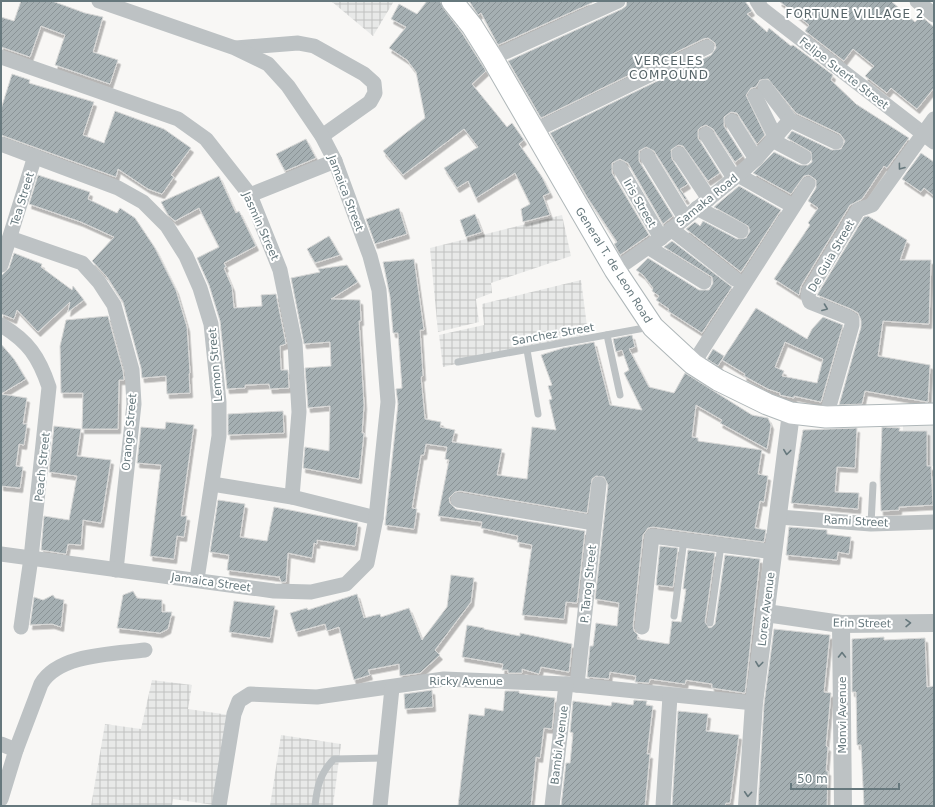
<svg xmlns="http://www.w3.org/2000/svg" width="935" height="807" font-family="'DejaVu Sans',sans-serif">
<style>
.built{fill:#e8e9e8}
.industrial{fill:url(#industrial-grid)}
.building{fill:url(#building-hatch);stroke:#d9d9d8;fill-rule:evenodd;filter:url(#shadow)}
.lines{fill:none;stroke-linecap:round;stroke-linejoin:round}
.secondary-casing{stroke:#afb7b9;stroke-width:23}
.service{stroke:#bdc2c4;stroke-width:7}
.minor{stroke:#bdc2c4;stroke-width:15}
.tertiary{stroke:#bdc2c4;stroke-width:18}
.secondary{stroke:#fff;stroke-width:21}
.oneway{stroke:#66787d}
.labels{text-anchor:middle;stroke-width:4;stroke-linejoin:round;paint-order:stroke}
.street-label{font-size:11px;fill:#66787d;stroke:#fff}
.neighbourhood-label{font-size:12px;letter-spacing:1px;fill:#576569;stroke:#fff}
</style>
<defs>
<pattern id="industrial-grid" width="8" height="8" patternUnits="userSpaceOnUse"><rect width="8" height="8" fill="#e8e9e8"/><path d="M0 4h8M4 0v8" fill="none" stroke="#c0c2c1"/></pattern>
<pattern id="building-hatch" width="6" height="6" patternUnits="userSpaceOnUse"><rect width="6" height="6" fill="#a5afb2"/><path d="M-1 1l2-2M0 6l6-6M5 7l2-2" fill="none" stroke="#8a9396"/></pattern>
<filter id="shadow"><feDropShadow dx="2.5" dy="4.5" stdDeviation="0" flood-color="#0004"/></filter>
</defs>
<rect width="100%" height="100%" fill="#f8f7f5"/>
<!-- built -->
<g class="built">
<path d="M934,348V404H930Z"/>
<path d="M934,425V466H903V426Z"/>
</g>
<!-- industrial -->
<g class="industrial">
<path d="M331,1H394L373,36Z"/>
<path d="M562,215L571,256L491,283L492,293L476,299L479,322L438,332L430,248Z"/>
<path d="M581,280L588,334L443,367L439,335L484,325L482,304Z"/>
<path d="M152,680L192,685L188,709L229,715L214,805L173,799L172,806H91L105,724L141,729Z"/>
<path d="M281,735L341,744L333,806H270Z"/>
</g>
<!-- building -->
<g class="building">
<path d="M21,1H52L85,13L103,17L93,52L118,60L110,84L55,65L65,35L41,26L30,57L1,47V17L14,21Z"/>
<path d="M427,1H440L443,8L462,33L486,71L472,84L507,127L512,123L524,140L519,144L542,177L550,193L543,196L550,215L523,222L521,209L530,204L515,173L476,198L468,181L457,188L444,168L478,147L464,129L403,175L383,151L425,118L416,72L407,60L389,48L406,27L391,19L399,4L417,14Z"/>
<path d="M469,1H596L498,45L481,13L478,15Z"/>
<path d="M627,1H745L752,11L747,14L767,32L769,28L791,46L793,45L833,75L831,80L856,104L909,138L887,168L884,166L862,199L850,205L801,286L799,295L774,279L810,225L808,223L818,208L808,201L816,188V180L809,175L804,176L791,194L753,173L774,152L800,165H808L812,162L811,152L787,138L792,131L832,150L841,149L845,141L840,134L796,113L768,79L760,80L756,87L751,88L746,95L765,135L757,144L737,113L731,112L724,117V126L743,156L735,162L713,129L706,125L701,127L698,130V138L720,173L708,181L683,146L678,145L671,150L672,159L688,184L680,189L687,199L685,200L654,151L646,147L639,151V161L673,216L663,224L628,163L620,159L612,163V173L649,235L620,255L614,244L617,242L587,197L550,133L711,55L716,48L715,43L708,38L703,39L541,118L508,61L622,9L626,6Z"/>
<path d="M779,1H891L915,22L921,16L934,27V88L917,109L891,88L887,93L865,76L874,66L853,49L844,61L805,31L809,25Z"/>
<path d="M12,74L30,80L29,83L94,102L83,135L104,143L115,111L164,129L191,148L171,175L174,177L162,194L148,189L118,169L116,177L1,135V109Z"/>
<path d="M306,139L316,158L285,171L276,154Z"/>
<path d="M921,153L934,162V196L924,188L921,192L902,179Z"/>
<path d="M38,175L90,192L88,199L117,213L120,208L135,218L155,248L176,290L187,327L190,373L189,374L190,393L167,394L166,376L142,378L141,368L123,302L107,277L92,261L114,237L81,222L29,204Z"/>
<path d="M219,176L236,213L239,211L256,246L224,263L226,267L224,268L232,287L234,308L262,306L261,295L276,294L286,344L280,346L281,370H288L289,388L270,389L269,384L245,385V388L227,389L220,321L209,285L197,258L219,247L199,208L175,221L168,215L161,202Z"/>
<path d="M739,186L781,210L741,272L686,229L695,222L700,226L703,221L737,239L746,238L750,231L748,226L714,207Z"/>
<path d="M399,208L407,234L375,244L366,219Z"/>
<path d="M475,214L482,232L466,237L460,220Z"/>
<path d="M868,216L907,240L900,260H931L929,324L883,321L878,356L930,365L928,402L865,391L862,404L839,405L861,327V320L858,313L851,309L817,295L864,217Z"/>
<path d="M329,236L340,255L315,263L307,249Z"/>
<path d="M672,241L732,287L702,333L668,311L669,309L656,300L659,296L652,291L653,288L643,275L636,270L648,258L699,290H709L713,283L712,277L664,247Z"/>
<path d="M14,253L42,264L41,267L72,290L73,286L84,300L68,312L70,302L38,332L17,310L14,319L1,314V276L9,268Z"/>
<path d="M414,259L424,330H420L423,376L421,377L425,419L441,422L440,427L455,430L452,442L502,449L497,475L527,479L532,427L556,430L549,400L552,399L548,386L552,385L541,355L563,348L594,342L610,405L642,410L624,373L629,370L622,350L616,352L613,339L632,335L635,347L629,349L649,387L674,393L685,373L752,415L768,418L771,425L767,449L720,423L722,420L696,405L692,437L698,438V441L762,450L758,474L768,476L764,502L760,501L755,528L766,530L764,542L653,527L648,528L643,535L633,626L634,631L638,635L637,639L669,644L672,621L681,622L686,589H683L688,550L715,553L705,622L709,628L712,627L715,624L725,555L760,559L745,693L712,688V684L686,680L685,684L650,679L649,683L635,682L636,676L610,672L609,679L587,677L590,646H593L596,623L617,626L619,603L595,599L608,485L604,477L596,476L592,479L587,513L460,491L455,492L449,498L450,503L456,509L585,531L577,603L566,602L564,619L522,615L532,545L517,542L518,536L481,528L482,522L438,516L449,460L445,459L447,447L426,444L424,455H421L412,508L417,509L414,529L385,525L398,404L396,389L402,388L398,333H393L390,297L383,262Z"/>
<path d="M347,265L358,282L331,299L360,300L361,321H359L364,405L362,433H364L359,479L303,468L305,447L329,451L330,406L308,408L305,368L331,366L330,342L304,344L291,278L320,272L318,269Z"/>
<path d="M756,308L807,339L812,329L823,317L843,325L821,402L794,396V398L780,395V393L768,389L744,376L745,374L722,360ZM785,342L823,359L817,383L782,376L784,371L775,367Z"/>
<path d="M108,316L123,371L124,380H119L118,429H82L83,393H61L60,346L66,320Z"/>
<path d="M1,344L14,359L26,379L1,394Z"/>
<path d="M713,349L724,356L718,366L707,359Z"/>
<path d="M1,394L27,398L23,424H27L24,445L19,444L16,466L23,467L20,488L1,486Z"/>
<path d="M283,411L284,433L228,435V414Z"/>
<path d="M166,422L194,425L181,516H187L184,537L177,536L174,559L150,556L161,465L137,463L141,427L165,429Z"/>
<path d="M54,426L81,429L77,456L111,460L101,523L83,520L81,545L68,544L66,554L41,550L44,516L69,520L77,476L49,472Z"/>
<path d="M882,427L900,428L899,431H927V466H931L933,505L899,507V510L881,511L880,477Z"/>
<path d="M857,428L855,468L837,467L835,492L859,493L858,509L791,503L803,430Z"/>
<path d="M218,500L245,504L240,537L267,541L274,507L358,523L355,546L317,540V544L314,543L312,558L288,553L286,582H281L279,576V577L227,570L229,555L210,552Z"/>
<path d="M789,527L827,530V534L851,537L849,554L838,552L837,560L786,555Z"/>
<path d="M660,546L678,548L673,587L656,585Z"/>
<path d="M451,575L474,578L471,602L435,650L440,655L420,673L400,676L399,664L368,670L370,675L354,680L339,627L327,631L325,624L296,632L290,613L307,608L308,610L357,594L364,618L380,614L381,617L409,608L422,640L447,607Z"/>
<path d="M133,591L137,598L162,600V612H172L168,629L160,633L117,628L123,595Z"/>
<path d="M53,595L55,598L64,600L61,627L52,624L30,625L34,597L43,600Z"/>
<path d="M234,601L275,606L270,638L229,632Z"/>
<path d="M467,625L484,628V629L520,636V633L572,644L569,672L541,667L539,674L522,669V673H508V670H502L503,664L462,657Z"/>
<path d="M774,629L830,635L824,692L831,693L826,746L828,747L826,771H828L827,806H758L764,704Z"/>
<path d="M884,637V640L925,638L927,687L934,686V806H864L861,745H857L856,692H852V639Z"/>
<path d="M432,690L433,707L405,709L404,694Z"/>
<path d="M505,691H519V693L555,698L552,729L544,728L540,758L536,757L531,806H458L469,714L484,716L485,708L503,711Z"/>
<path d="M634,700L647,701L646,705L653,706L647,754H650L645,806H561L566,763H570L573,733L570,732L573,701L611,706L612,702L633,705Z"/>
<path d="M678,711L708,714L706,731L739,735L730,803H726L725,806H672Z"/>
</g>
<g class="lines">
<defs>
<path id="secondary" d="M452,1L472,26L492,58L615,270L653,327L693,364L718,380L767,404L791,413L826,417L934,414"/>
</defs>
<!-- secondary casing -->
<use href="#secondary" class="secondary-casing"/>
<!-- service -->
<g class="service">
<path d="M607,335L620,395"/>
<path d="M527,350L538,414"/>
<path d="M458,362L650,327"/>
<path d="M871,524L873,485"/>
<path d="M674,616L684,539"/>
<path d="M710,623L721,545"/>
<path d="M315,806C317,787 320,773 334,759L385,758"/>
</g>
<!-- minor -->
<g class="minor">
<path d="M757,1L762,9L934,142"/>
<path d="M917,1L934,15"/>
<path d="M236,48L298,43L314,46L364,74L374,83L375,93L370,102L322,136"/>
<path d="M1,57L178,119L206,139L250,195L280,270L295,343L299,412L292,497"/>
<path d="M492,58L618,1"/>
<path d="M765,87L790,120L836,142"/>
<path d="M755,96L775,136"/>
<path d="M732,121L756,159"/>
<path d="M534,131L707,47"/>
<path d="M706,134L734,178"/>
<path d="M772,140L804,157"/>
<path d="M1,144L118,188L143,202L167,226L186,256L200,288L211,324L219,402V436L197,579"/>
<path d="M679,154L709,199"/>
<path d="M647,156L685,218"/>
<path d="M620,168L661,238"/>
<path d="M738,175L793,206"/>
<path d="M250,195L335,161"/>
<path d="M697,208L741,231"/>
<path d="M671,229L735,279"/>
<path d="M10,238L82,263L99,282L114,305L132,370L134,404L116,570"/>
<path d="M648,247L704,282"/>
<path d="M1,265L35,156"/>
<path d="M615,270L661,238L738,175L756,159L790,120"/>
<path d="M1,325C28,341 39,357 49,387L31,558L21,627"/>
<path d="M693,364L808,184"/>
<path d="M826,417L852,325V320L848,317L810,302L808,296L809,291L858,210L872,205L934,119"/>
<path d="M212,484L292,497L376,518"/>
<path d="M458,500L594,523"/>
<path d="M779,517L871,524L934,522"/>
<path d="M1,554L274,591L311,592L346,584L367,563L376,518L388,402L379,290L370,256L335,161L322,136L288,86L268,64L235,48L99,1"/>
<path d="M642,627L652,536L774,552"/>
<path d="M577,685L599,484"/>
<path d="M1,744L16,750"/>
<path d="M1,799L16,750L41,684C58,654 113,654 145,650"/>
<path d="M219,806L234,714L239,701L250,694L317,697L444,679L566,684L754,703"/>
<path d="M380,806L392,688"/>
<path d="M552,806L566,684"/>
<path d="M663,806L670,696"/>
</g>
<!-- tertiary -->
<g class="tertiary">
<path d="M766,613L841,624L934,623"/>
<path d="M841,624L843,806"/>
<path d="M747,806L754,703L791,413"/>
</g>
<!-- secondary -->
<use href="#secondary" class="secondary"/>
</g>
<!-- one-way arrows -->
<defs><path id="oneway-chevron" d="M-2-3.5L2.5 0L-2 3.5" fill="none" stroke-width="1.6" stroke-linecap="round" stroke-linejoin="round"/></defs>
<g class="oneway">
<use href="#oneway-chevron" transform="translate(901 167) rotate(127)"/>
<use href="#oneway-chevron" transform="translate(825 308) rotate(21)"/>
<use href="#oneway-chevron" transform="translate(787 452) rotate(97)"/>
<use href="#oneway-chevron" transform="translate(908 623) rotate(-1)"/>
<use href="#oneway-chevron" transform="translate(842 655) rotate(-90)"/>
<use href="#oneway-chevron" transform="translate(759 664) rotate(97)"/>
<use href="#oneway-chevron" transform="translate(748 794) rotate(94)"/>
</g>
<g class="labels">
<!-- street labels -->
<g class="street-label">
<text transform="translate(844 73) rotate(38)" y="4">Felipe Suerte Street</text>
<text transform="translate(346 193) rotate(69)" y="4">Jamaica Street</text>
<text transform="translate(22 199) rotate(-73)" y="4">Tea Street</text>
<text transform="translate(707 200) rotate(-39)" y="4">Samaka Road</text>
<text transform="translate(640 203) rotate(60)" y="4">Iris Street</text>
<text transform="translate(261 226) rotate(66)" y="4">Jasmin Street</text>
<text transform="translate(831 256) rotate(-60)" y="4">De Guia Street</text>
<text transform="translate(614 265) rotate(58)" y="4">General T. de Leon Road</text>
<text transform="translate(553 334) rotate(-10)" y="4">Sanchez Street</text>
<text transform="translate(215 365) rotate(-95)" y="4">Lemon Street</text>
<text transform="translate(129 432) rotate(-85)" y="4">Orange Street</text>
<text transform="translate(42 467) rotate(-84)" y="4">Peach Street</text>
<text transform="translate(856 521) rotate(3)" y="4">Rami Street</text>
<text transform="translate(211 582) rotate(8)" y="4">Jamaica Street</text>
<text transform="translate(588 584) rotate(-84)" y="4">P. Tarog Street</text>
<text transform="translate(766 609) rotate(-83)" y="4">Lorex Avenue</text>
<text transform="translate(862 623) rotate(1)" y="4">Erin Street</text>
<text x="466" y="685">Ricky Avenue</text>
<text transform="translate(842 715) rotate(-90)" y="4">Monvi Avenue</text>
<text transform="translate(559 745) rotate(-83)" y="4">Bambi Avenue</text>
</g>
<!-- neighbourhood labels -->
<g class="neighbourhood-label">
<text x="855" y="18">FORTUNE VILLAGE 2</text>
<text x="669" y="65">VERCELES<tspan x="669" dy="14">COMPOUND</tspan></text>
</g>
</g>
<!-- border -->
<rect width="935" height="807" fill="none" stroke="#66787d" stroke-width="4"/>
<!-- scale -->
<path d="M791 783v6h108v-6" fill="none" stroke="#66787d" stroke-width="2"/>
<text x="797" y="783" font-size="12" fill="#66787d" stroke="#ffffff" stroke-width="3" paint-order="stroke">50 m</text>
</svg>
